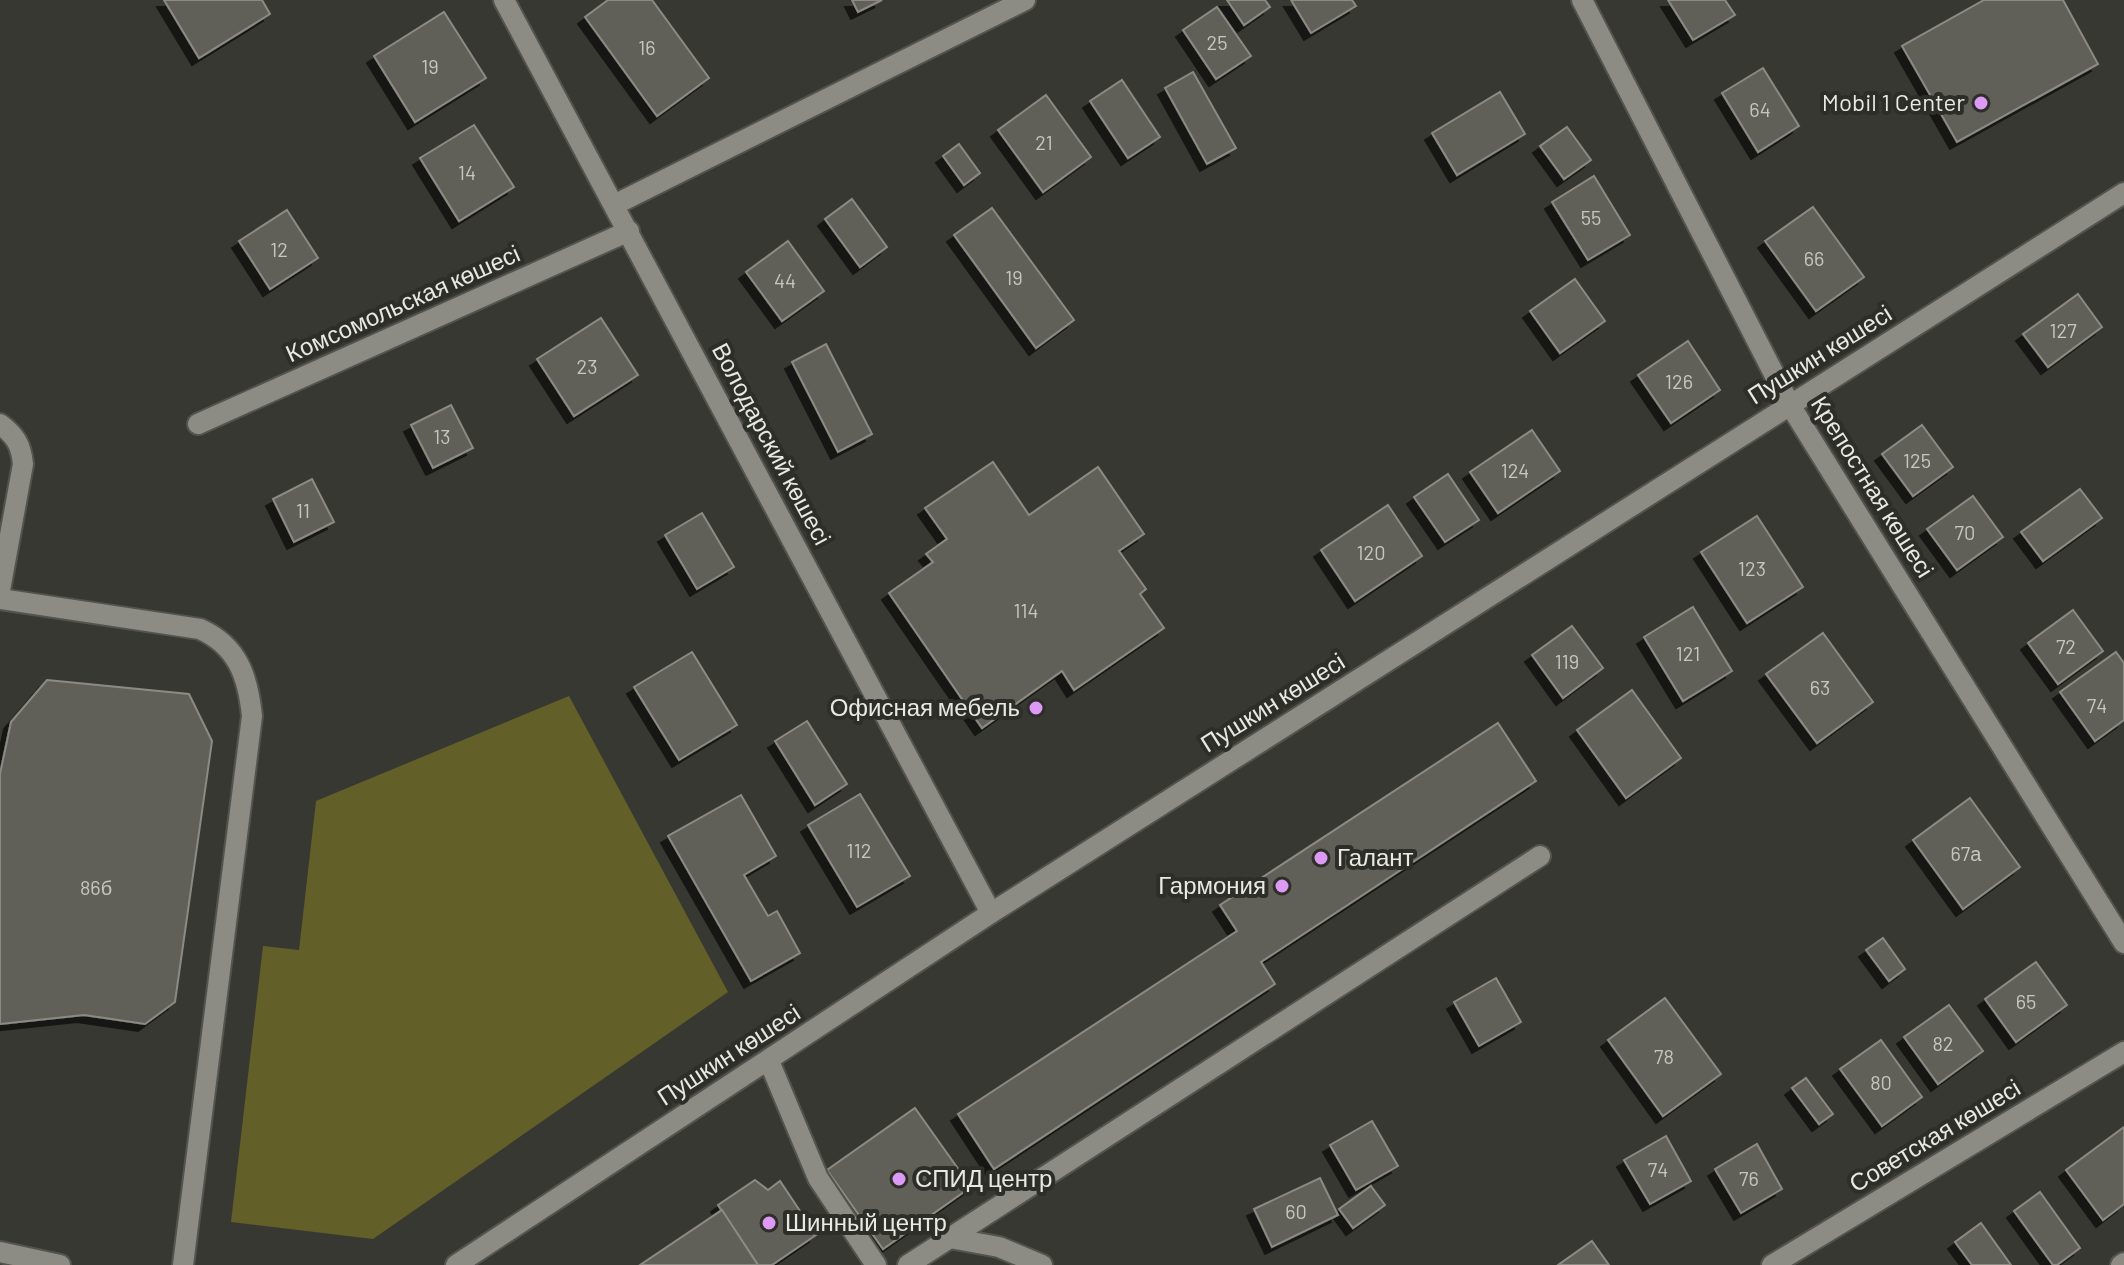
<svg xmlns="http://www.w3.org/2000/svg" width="2124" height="1265" font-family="Barlow,sans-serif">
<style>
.green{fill:#625f29}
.building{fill:#606059;stroke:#8b8b83;stroke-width:2;filter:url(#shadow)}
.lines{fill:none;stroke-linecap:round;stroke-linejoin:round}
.service-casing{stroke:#54544e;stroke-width:24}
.minor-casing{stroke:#54544e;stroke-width:24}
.tertiary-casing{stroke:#54544e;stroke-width:24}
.service{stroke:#8c8c84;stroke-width:20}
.minor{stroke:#8c8c84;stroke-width:20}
.tertiary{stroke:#8c8c84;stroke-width:20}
.poi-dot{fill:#dc99f5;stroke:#2e2e28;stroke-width:3}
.labels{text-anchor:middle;stroke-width:8;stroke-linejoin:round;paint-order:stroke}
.number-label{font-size:20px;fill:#c6c6c1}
.poi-label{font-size:24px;fill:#e8e8e4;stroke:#2e2e28;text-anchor:end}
.street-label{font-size:24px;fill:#e8e8e4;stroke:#2e2e28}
</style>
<defs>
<filter id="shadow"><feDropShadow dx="-7" dy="7" stdDeviation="0" flood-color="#0009"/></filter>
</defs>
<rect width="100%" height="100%" fill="#383832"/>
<!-- green -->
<path class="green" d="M569,696L728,992L373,1239L231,1222L263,946L299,950L316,801Z"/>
<!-- building -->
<g class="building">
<path d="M164,0H262L270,14L199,58Z"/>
<path d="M608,0H652L709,78L657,116L585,17Z"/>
<path d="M852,0H882L858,12Z"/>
<path d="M1227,0H1265L1270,7L1244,25Z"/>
<path d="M1291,0H1352L1356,6L1311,33Z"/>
<path d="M1668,0H1725L1735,15L1693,40Z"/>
<path d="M1984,0H2063L2098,64L1957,142L1902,46Z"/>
<path d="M1217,7L1251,56L1216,79L1183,30Z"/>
<path d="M444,12L486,78L415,122L374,56Z"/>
<path d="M1763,68L1799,126L1758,152L1722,93Z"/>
<path d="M1193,72L1236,148L1207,164L1165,88Z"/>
<path d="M1122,80L1160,137L1128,158L1090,101Z"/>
<path d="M1500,92L1525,134L1457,175L1432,133Z"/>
<path d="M1046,95L1091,157L1043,192L998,130Z"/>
<path d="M474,125L514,187L459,221L420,158Z"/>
<path d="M1567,127L1591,160L1564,179L1540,146Z"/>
<path d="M959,144L980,173L964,185L943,156Z"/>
<path d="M1594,176L1630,235L1588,260L1552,202Z"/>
<path d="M852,199L887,247L860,267L825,219Z"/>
<path d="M1813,207L1864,277L1816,311L1765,241Z"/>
<path d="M992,208L1074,320L1036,348L954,235Z"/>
<path d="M287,210L318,258L270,289L239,241Z"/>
<path d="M788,241L824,291L782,321L746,272Z"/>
<path d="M1575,279L1605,321L1560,353L1530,311Z"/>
<path d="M2078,294L2102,327L2048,367L2023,334Z"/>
<path d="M601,318L638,375L574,416L537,359Z"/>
<path d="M1688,341L1720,390L1671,423L1638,375Z"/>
<path d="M826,344L872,434L838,452L792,362Z"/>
<path d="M451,405L473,448L433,468L411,425Z"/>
<path d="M1922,425L1953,467L1913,496L1882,454Z"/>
<path d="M1532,430L1560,471L1498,513L1470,472Z"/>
<path d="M993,462L1029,515L1098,467L1144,534L1119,551L1146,589L1140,594L1164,628L1074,690L1062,671L982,728L889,593L933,562L926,554L947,539L925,508Z"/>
<path d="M1448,474L1479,520L1445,542L1414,497Z"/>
<path d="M312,479L334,522L294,542L273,499Z"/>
<path d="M2080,489L2102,518L2043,561L2021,532Z"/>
<path d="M1973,496L2003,537L1957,570L1927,529Z"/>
<path d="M1388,505L1422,556L1355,601L1321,550Z"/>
<path d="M702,513L734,567L697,589L665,535Z"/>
<path d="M1757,516L1803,587L1747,623L1701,552Z"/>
<path d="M1693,607L1732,671L1683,701L1644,637Z"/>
<path d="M2073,610L2103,651L2058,684L2028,643Z"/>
<path d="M1572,626L1603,668L1563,698L1532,655Z"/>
<path d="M1823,633L1873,702L1817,743L1766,674Z"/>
<path d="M692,652L737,725L679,760L634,687Z"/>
<path d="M2116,652L2124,663V720L2095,741L2060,692Z"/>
<path d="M47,680L189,694L212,741L175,1002L145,1024L84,1015L0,1024V774L11,722Z"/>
<path d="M1632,690L1681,758L1626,798L1577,730Z"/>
<path d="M807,721L847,784L815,805L775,741Z"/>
<path d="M1498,723L1536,781L1261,962L1275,984L994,1169L958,1114L1237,931L1220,905Z"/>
<path d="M860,794L910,876L857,907L808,825Z"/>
<path d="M741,795L776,856L744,875L768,916L777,911L800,953L751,981L668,836Z"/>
<path d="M1970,798L2020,867L1963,909L1913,840Z"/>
<path d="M1883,938L1905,969L1889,981L1866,950Z"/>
<path d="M2036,962L2067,1005L2016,1042L1985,999Z"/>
<path d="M1496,978L1521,1022L1479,1046L1454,1002Z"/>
<path d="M1665,998L1721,1074L1663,1116L1608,1040Z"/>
<path d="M1949,1005L1983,1051L1938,1084L1904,1037Z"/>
<path d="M1881,1040L1922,1097L1882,1126L1840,1069Z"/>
<path d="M1806,1078L1833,1114L1819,1124L1792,1088Z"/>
<path d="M915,1108L971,1187L883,1249L827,1170Z"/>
<path d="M1372,1121L1398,1166L1356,1190L1330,1145Z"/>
<path d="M2124,1127V1204L2103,1220L2066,1170Z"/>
<path d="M1666,1136L1691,1181L1650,1204L1624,1160Z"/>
<path d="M1757,1144L1782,1189L1741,1213L1715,1169Z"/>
<path d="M1320,1178L1338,1215L1272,1247L1254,1209Z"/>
<path d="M755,1180L768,1190L780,1181L816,1235L772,1265H758L718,1205Z"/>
<path d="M1371,1186L1385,1205L1353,1228L1339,1209Z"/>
<path d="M2040,1192L2080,1248L2057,1265H2053L2014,1211Z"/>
<path d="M722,1210L758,1265H640Z"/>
<path d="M1981,1223L2011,1265H1972L1955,1242Z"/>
<path d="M1592,1241L1609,1265H1558Z"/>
</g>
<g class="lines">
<defs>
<g id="service">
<path d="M0,424C16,436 21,445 23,464L0,590"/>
<path d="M0,599L200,629C238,646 248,677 252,716L183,1265"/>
<path d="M769,1061L818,1178L876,1265"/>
<path d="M950,1238L999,1247L1042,1265"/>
<path d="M908,1265L1540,856"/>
<path d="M2121,1265L2124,1263"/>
</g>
<g id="minor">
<path d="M504,0L991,913"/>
<path d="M1582,0L1790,405"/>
<path d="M614,205L1025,0"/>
<path d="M198,424L629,231"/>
<path d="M1772,1265L2124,1052"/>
</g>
<g id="tertiary">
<path d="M1790,405L2124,943"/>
<path d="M0,1252L60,1265"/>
<path d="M456,1265L991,913L2124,193"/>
</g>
</defs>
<!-- service casing -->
<use href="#service" class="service-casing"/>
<!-- minor casing -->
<use href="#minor" class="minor-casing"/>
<!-- tertiary casing -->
<use href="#tertiary" class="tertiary-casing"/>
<!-- service -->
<use href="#service" class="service"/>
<!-- minor -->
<use href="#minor" class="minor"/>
<!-- tertiary -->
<use href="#tertiary" class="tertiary"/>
</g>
<!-- markers -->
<g class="poi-dot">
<circle cx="1981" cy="103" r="8"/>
<circle cx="1036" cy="708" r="8"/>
<circle cx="1321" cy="858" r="8"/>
<circle cx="1282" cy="886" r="8"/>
<circle cx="899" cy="1179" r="8"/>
<circle cx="769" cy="1223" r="8"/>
</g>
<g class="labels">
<!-- number labels -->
<g class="number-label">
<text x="1217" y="50">25</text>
<text x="647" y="55">16</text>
<text x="430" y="74">19</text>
<text x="1760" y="117">64</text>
<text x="1044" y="150">21</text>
<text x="467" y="180">14</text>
<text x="1591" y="225">55</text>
<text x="279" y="257">12</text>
<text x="1814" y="266">66</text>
<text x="1014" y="285">19</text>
<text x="785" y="288">44</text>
<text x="2063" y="338">127</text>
<text x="587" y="374">23</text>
<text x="1679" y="389">126</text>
<text x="442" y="444">13</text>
<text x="1917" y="468">125</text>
<text x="1515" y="478">124</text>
<text x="303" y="518">11</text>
<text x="1965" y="540">70</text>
<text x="1371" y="560">120</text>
<text x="1752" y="576">123</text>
<text x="1026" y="618">114</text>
<text x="2066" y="654">72</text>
<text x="1688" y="661">121</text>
<text x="1567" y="669">119</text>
<text x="1820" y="695">63</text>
<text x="2097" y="713">74</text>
<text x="859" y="858">112</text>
<text x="1966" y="861">67а</text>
<text x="96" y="895">86б</text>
<text x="2026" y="1009">65</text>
<text x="1943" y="1051">82</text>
<text x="1664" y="1064">78</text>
<text x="1881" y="1090">80</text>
<text x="1658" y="1177">74</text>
<text x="1749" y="1186">76</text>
<text x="1296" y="1219">60</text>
</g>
<!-- poi labels -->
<g class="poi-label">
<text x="1965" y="111">Mobil 1 Center</text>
<text x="1020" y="716">Офисная мебель</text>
<text x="1337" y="866" text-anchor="start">Галант</text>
<text x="1266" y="894">Гармония</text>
<text x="915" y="1187" text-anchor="start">СПИД центр</text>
<text x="785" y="1231" text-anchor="start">Шинный центр</text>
</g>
<!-- street labels -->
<g class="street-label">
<text transform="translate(403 304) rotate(-24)" y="8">Комсомольская көшесі</text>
<text transform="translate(1820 355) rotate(-32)" y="8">Пушкин көшесі</text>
<text transform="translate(771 444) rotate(62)" y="8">Володарский көшесі</text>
<text transform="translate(1872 487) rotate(58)" y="8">Крепостная көшесі</text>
<text transform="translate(1273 703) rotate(-32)" y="8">Пушкин көшесі</text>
<text transform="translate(729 1055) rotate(-33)" y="8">Пушкин көшесі</text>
<text transform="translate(1935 1136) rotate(-31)" y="8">Советская көшесі</text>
</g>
</g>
</svg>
